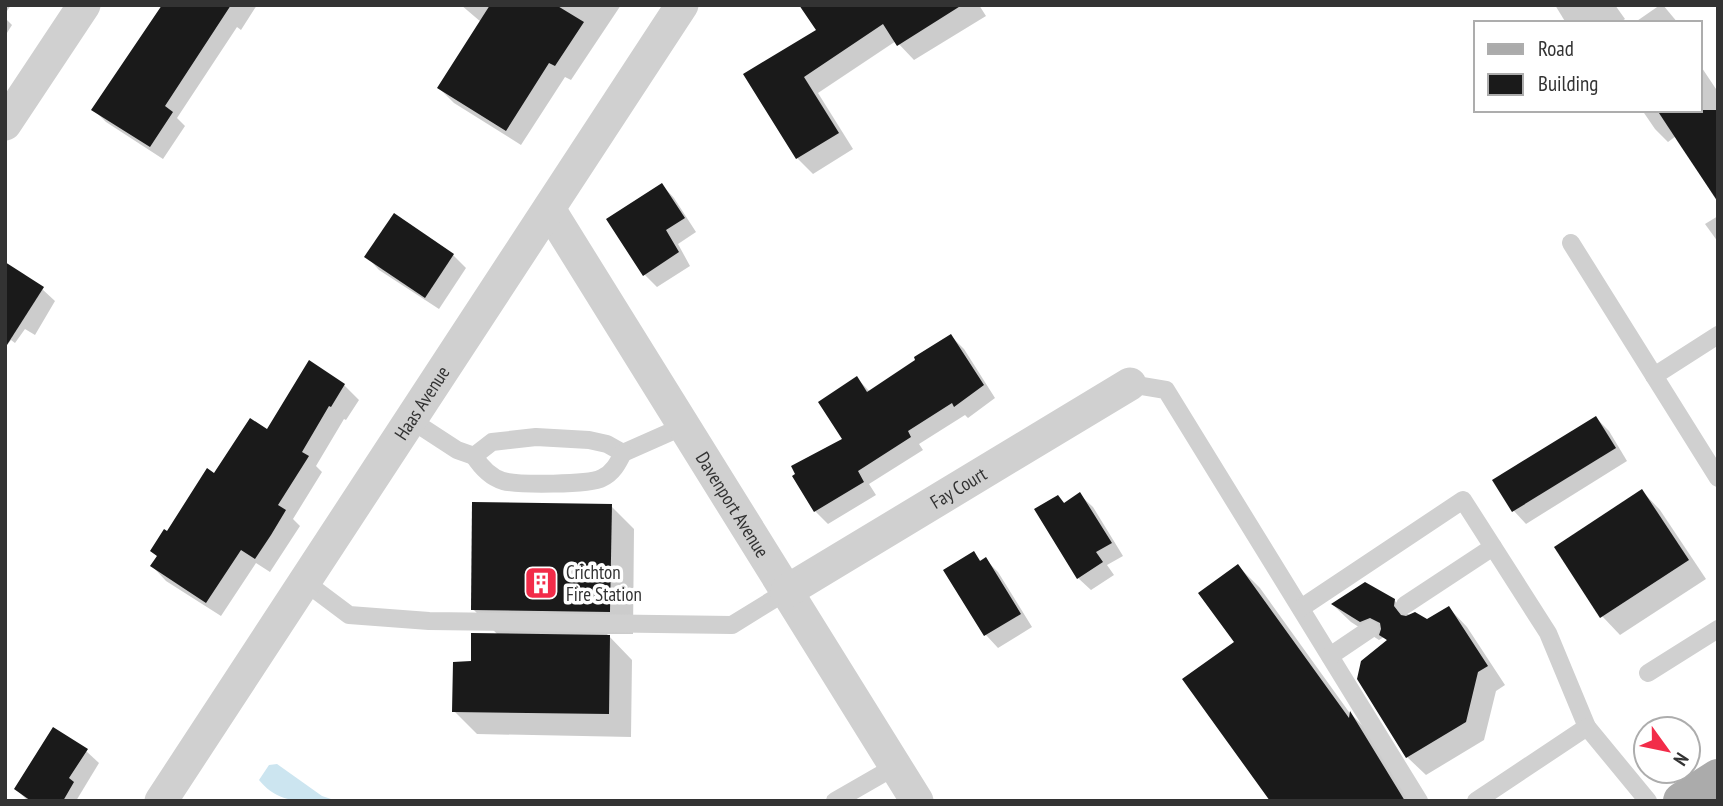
<svg xmlns="http://www.w3.org/2000/svg" width="1723" height="806" font-family="'PT Sans Narrow',sans-serif">
<style>
.water{fill:#cce5f0}
.shadow{fill:#0003}
.building{fill:#1a1a1a}
.lines{fill:none;stroke-linecap:round;stroke-linejoin:round}
.lane{stroke:#d0d0d0;stroke-width:18}
.street{stroke:#d0d0d0;stroke-width:33}
.primary{stroke:#ababab;stroke-width:38}
.labels{text-anchor:middle;stroke-width:7;stroke-linejoin:round;paint-order:stroke}
.street-label{font-size:19px;fill:#333;stroke:#fff}
.poi-label{font-size:19px;fill:#333;stroke:#fff;text-anchor:start}
</style>
<rect width="100%" height="100%" fill="#fff"/>
<!-- water -->
<path class="water" d="M277,764L322,796L337,801C306,801 280,806 259,780L269,765Z"/>
<!-- shadow -->
<g class="shadow">
<path d="M5,5H11L5,14Z"/>
<path d="M164,5H257L241,30L237,27L177,118L185,126L163,159L106,122L93,109Z"/>
<path d="M461,5H621L571,80L565,77L521,145L454,103L439,88L481,22Z"/>
<path d="M801,5H979L986,16L914,60L896,41L818,93L853,149L813,174L797,158L746,75L818,30Z"/>
<path d="M1555,5H1615L1625,19L1619,23H1566Z"/>
<path d="M1660,5H1663L1678,23H1634Z"/>
<path d="M5,18L12,25L5,36Z"/>
<path d="M1700,65L1718,92V203L1676,136L1668,142L1655,129L1642,110H1700Z"/>
<path d="M662,185L674,198L696,232L678,244L690,266L657,287L645,275Z"/>
<path d="M394,216L453,255L466,268L439,309L379,270L367,257Z"/>
<path d="M1718,216V242L1705,224Z"/>
<path d="M5,265L42,289L55,301L35,335L25,329L15,343L11,340L5,348Z"/>
<path d="M951,336L964,349L995,398L968,418L965,415L919,444L923,450L869,484L876,495L828,524L815,511L795,477L844,440L857,378L870,392Z"/>
<path d="M344,385L359,400L346,420L344,419L316,466L322,472L293,519L300,526L270,572L256,563L221,616L166,581L152,566L168,533L214,475L267,431Z"/>
<path d="M1596,418L1609,431L1627,461L1526,524L1514,511L1494,481Z"/>
<path d="M1642,491L1660,510L1706,579L1620,635L1602,616Z"/>
<path d="M1080,495L1093,507L1123,556L1107,565L1114,575L1091,590L1078,578L1058,497L1065,504Z"/>
<path d="M611,506L634,529L633,634H607L632,660L631,737L477,734L454,711L472,663L498,635L473,609Z"/>
<path d="M973,553L982,562L985,559L998,572L1032,627L998,648L986,635L946,570Z"/>
<path d="M1238,566L1260,588L1349,712L1372,735L1412,801H1272L1236,643Z"/>
<path d="M1394,600L1410,616L1427,621L1449,608L1467,627L1505,685L1496,691L1484,740L1426,775L1407,757L1388,642L1384,637L1379,640L1351,622L1333,605Z"/>
<path d="M86,751L99,763L76,801H28L16,789Z"/>
</g>
<!-- building -->
<g class="building">
<path d="M162,5H231L165,106L173,112L150,147L91,110Z"/>
<path d="M490,5H556L584,22L555,66L549,63L506,131L437,88Z"/>
<path d="M799,5H962L897,46L883,24L804,77L839,133L796,159L743,74L816,30Z"/>
<path d="M1657,110H1718V202L1682,148Z"/>
<path d="M662,183L685,218L666,230L679,252L643,276L606,219Z"/>
<path d="M394,213L454,254L425,298L364,257Z"/>
<path d="M5,262L44,287L5,348Z"/>
<path d="M951,334L984,385L954,407L952,403L908,431L911,437L858,471L864,482L814,512L792,476L795,474L791,466L842,439L818,402L857,376L867,392L915,360L914,357Z"/>
<path d="M309,360L345,384L331,407L329,406L302,452L309,456L278,505L286,510L271,535L255,559L241,550L206,603L150,566L157,556L150,551L164,529L167,531L207,468L214,473L250,418L267,429Z"/>
<path d="M1596,416L1616,448L1512,512L1492,480Z"/>
<path d="M1642,489L1689,560L1600,618L1554,547Z"/>
<path d="M1080,492L1112,543L1096,552L1103,562L1077,579L1034,509L1058,495L1064,503Z"/>
<path d="M472,502L612,504L610,612L471,610Z"/>
<path d="M974,551L980,561L986,557L1021,614L984,636L943,570Z"/>
<path d="M1238,564L1349,718L1350,711L1405,801H1270L1182,679L1234,642L1198,593Z"/>
<path d="M1365,582L1395,599L1394,606L1401,615L1406,616L1415,612L1427,619L1449,606L1488,666L1478,672L1466,722L1406,758L1357,679L1361,661L1387,640L1379,635L1381,629L1380,623L1370,618L1360,622L1331,604Z"/>
<path d="M471,633L610,635L609,714L452,712L453,662L471,661Z"/>
<path d="M53,727L88,749L69,778L74,782L63,801H31L14,789Z"/>
</g>
<g class="lines">
<!-- lane -->
<g class="lane">
<path d="M1571,243L1718,478"/>
<path d="M1654,376L1718,335"/>
<path d="M1130,384L1166,390L1419,801"/>
<path d="M411,420L457,450L474,456L492,442L536,437L589,440L607,444L623,453L684,426"/>
<path d="M474,456C481,467 490,477 503,481C518,485 589,485 602,478C613,473 618,463 623,453"/>
<path d="M305,582L349,615L429,621L732,625L787,591"/>
<path d="M1405,605L1493,547"/>
<path d="M1301,608L1463,500L1548,633L1587,727"/>
<path d="M1330,656L1370,629"/>
<path d="M1648,673L1718,629"/>
<path d="M835,801L896,766"/>
<path d="M1476,801L1587,727L1648,801"/>
</g>
<!-- street -->
<g class="street">
<path d="M5,124L84,5"/>
<path id="s1" d="M549,209L917,801"/>
<path id="s2" d="M787,591L1130,384"/>
<path id="s3" d="M161,801L682,5"/>
</g>
<!-- primary -->
<path class="primary" d="M1682,801L1718,778"/>
</g>
<!-- icons -->
<defs>
<symbol id="building-square" viewBox="-11 -11 22 22"><rect x="-9" y="-9" width="18" height="18" rx="4" fill="#f22c49" stroke="#fff"/><path d="M-4-6H4V6H1V3H-1V6H-4ZM-2.5-4.3h1.7v1.8h-1.7ZM.8-4.3h1.7v1.8H.8ZM-2.5-1h1.7V.8h-1.7ZM.8-1h1.7V.8H.8Z" fill="#fff"/></symbol>
</defs>
<g fill-rule="evenodd">
<use href="#building-square" x="522" y="564" width="38" height="38"/>
</g>
<g class="labels">
<!-- street labels -->
<g class="street-label">
<text dy="7" stroke="none"><textPath href="#s3" startOffset="476">Haas Avenue</textPath></text>
<text dy="7" stroke="none"><textPath href="#s2" startOffset="200">Fay Court</textPath></text>
<text dy="7" stroke="none"><textPath href="#s1" startOffset="348">Davenport Avenue</textPath></text>
</g>
<!-- poi labels -->
<g class="poi-label">
<text x="566" y="579">Crichton<tspan x="566" dy="22">Fire Station</tspan></text>
</g>
</g>
<!-- border -->
<rect width="1723" height="806" fill="none" stroke="#333333" stroke-width="14"/>
<!-- legend -->
<rect x="1474" y="21" width="228" height="91" fill="#ffffff" stroke="#adadad" stroke-width="2"/>
<rect x="1488" y="44" width="35" height="10" fill="#ababab" stroke="#adadad" stroke-width="2"/>
<text x="1538" y="56" font-size="21" fill="#333333">Road</text>
<rect x="1488" y="74" width="35" height="21" fill="#1a1a1a" stroke="#adadad" stroke-width="2"/>
<text x="1538" y="91" font-size="21" fill="#333333">Building</text>
<!-- north arrow -->
<g transform="translate(1667 750) rotate(123)"><circle r="33" fill="#ffffff" stroke="#adadad" stroke-width="2"/>
<path d="M0-5L12 26L0 18L-12 26Z" fill="#f22c49"/>
<text y="-10" font-size="19" font-weight="bold" text-anchor="middle" fill="#333333">N</text>
</g>
</svg>
